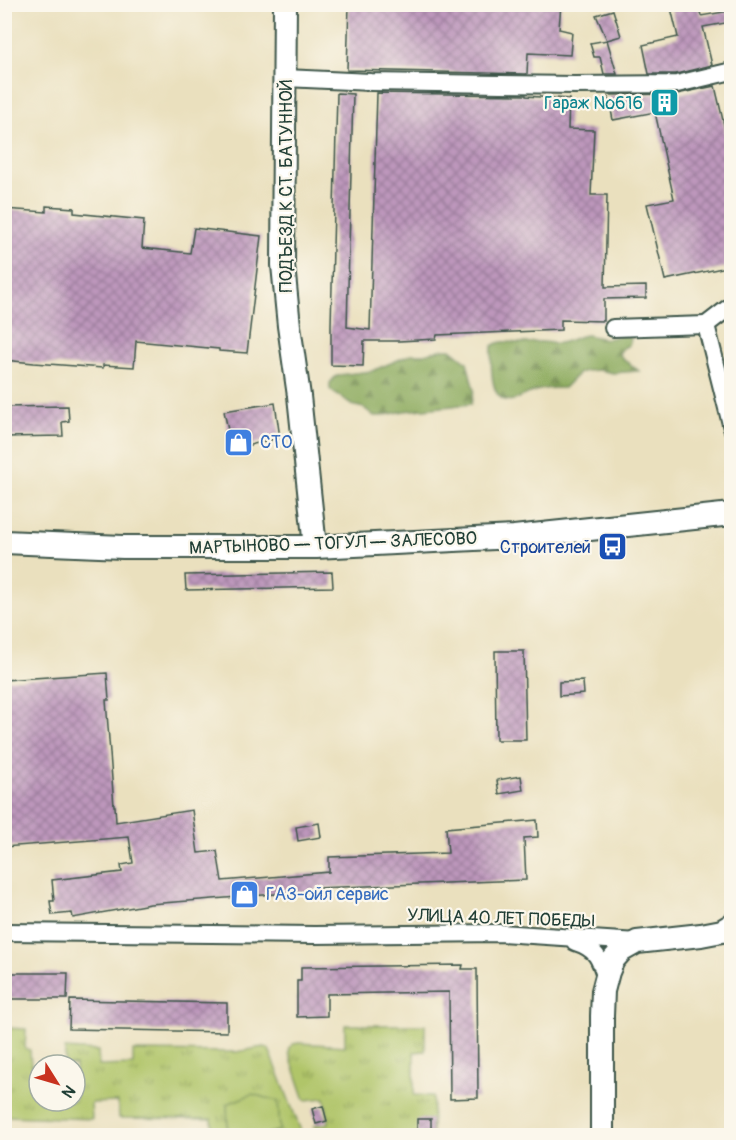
<svg xmlns="http://www.w3.org/2000/svg" width="736" height="1140" font-family="Pangolin,sans-serif">
<style>
.grass{fill:url(#grass-tufts);stroke:#68814e;stroke-width:1.5;fill-rule:evenodd}
.forest{fill:url(#forest-firs);stroke:#567448;stroke-width:1.5}
.green{fill:#b0c569;stroke:#68814e;stroke-width:1.5}
.building{fill:url(#building-cross-hatch)}
.lines{fill:none;stroke-linecap:round;stroke-linejoin:round}
.street-casing{stroke:#3d5549;stroke-width:20}
.secondary-casing{stroke:#3d5549;stroke-width:26}
.street{stroke:#fff;stroke-width:16}
.secondary{stroke:#fff;stroke-width:22}
.labels{text-anchor:middle;stroke-width:4.5;stroke-linejoin:round;paint-order:stroke}
.culture-label{font-size:18px;fill:#0d838f;stroke:#fbf7ec;text-anchor:end}
.street-label{font-size:18px;fill:#1f3d34;stroke:#fbf7ec}
.shop-label{font-size:18px;fill:#366cbe;stroke:#fbf7ec;text-anchor:start}
.transit-label{font-size:18px;fill:#164399;stroke:#fbf7ec;text-anchor:end}
</style>
<defs>
<pattern id="grass-tufts" width="24" height="20" patternUnits="userSpaceOnUse" patternTransform="scale(1.5)"><rect width="24" height="20" fill="#b0c569"/><path d="M3 7l-1-3M5 7V3M7 7l1-3M15 17l-1-3M17 17v-4M19 17l1-3" fill="none" stroke="#8fa157"/></pattern>
<pattern id="forest-firs" width="22" height="20" patternUnits="userSpaceOnUse" patternTransform="scale(1.5)"><rect width="22" height="20" fill="#8caa5d"/><path d="M5 1l3.5 6h-7zM16 11l3.5 6h-7z" fill="#728c4e"/></pattern>
<pattern id="building-cross-hatch" width="8" height="8" patternUnits="userSpaceOnUse" patternTransform="scale(1.5)"><rect width="8" height="8" fill="#bd97bc"/><path d="M0 0l8 8M0 8l8-8" fill="none" stroke="#997c9a"/></pattern>
</defs>
<rect width="100%" height="100%" fill="#fbf7ec"/>
<filter id="ink" filterUnits="userSpaceOnUse"><feTurbulence type="fractalNoise" baseFrequency=".0167" numOctaves="2"/><feDisplacementMap in="SourceGraphic" scale="12" xChannelSelector="R" yChannelSelector="G"/><feConvolveMatrix kernelMatrix="1 2 1 2 8 2 1 2 1" color-interpolation-filters="sRGB"/></filter>
<filter id="wash" filterUnits="userSpaceOnUse"><feTurbulence type="fractalNoise" baseFrequency=".008" numOctaves="4" result="noise"/><feDisplacementMap in="SourceGraphic" scale="24" xChannelSelector="R" yChannelSelector="G"/><feGaussianBlur stdDeviation="1.35" result="paint"/><feColorMatrix in="noise" values="0 0 0 0 0 0 0 0 0 0 0 0 0 0 0 0 0 1.4 0 .05"/><feComposite in="paint" operator="in"/></filter>
<g filter="url(#wash)">
<rect width="100%" height="100%" fill="#eae0be"/>
<!-- grass -->
<g class="grass">
<path d="M345,1025H425V1051L414,1052V1095L433,1096L432,1135H318L314,1126L329,1123L325,1098L305,1100L289,1053L290,1047L293,1044L299,1043L345,1046Z"/>
<path d="M5,1028L26,1029L25,1049L30,1050L31,1065L65,1064V1049L98,1051L99,1066L133,1065V1051L236,1052L263,1047L268,1048L271,1054L301,1131L300,1136L213,1135L212,1119L119,1118L118,1102L91,1103L92,1119L5,1116ZM39,1065H75V1101H39Z"/>
</g>
<!-- forest -->
<g class="forest">
<path d="M587,335L605,339L626,335L631,339L629,345L623,348L619,353L622,358L639,371L613,373L599,370L586,371L579,373L564,388C557,388 551,388 544,389C533,390 523,397 513,400C488,406 491,360 492,346C502,338 513,344 525,343C531,343 538,341 544,342C549,342 554,344 559,343C569,342 576,336 587,335Z"/>
<path d="M443,349H451L467,362L474,390L471,404L404,411L381,416H374L364,408L351,405C346,397 336,397 330,389V383L334,378L339,375L372,371L412,354H424Z"/>
</g>
<!-- green -->
<path class="green" d="M252,1094L278,1101L280,1130C259,1138 249,1136 228,1131L227,1104Z"/>
<g id="blocks">
<!-- building -->
<g class="building">
<path d="M349,4H561L559,29L572,32L570,55L528,53L527,74L347,70Z"/>
<path d="M670,4H698L701,16L729,11L731,22L703,27L712,65L676,74H649L643,45L678,37Z"/>
<path d="M613,10L621,36L607,40L596,15Z"/>
<path d="M607,40L617,74H604L600,57H594L590,43Z"/>
<path d="M715,86L732,159V266L665,280L647,204L674,199L655,112L613,120L608,95L677,94Z"/>
<path d="M337,93L353,94L347,327L370,330L377,93L526,95V96L569,99L568,129L594,130L591,195H607L605,287L646,286V298L604,299V321L561,320V330L437,335L436,339L399,341H364L363,366L331,365V325Z"/>
<path d="M46,206L74,208V213L144,220L142,248L190,253L194,228L261,236L247,353L219,351V349L136,341L134,367L103,365V368L34,363L4,360V209L46,212Z"/>
<path d="M275,403L280,438L232,449L224,411Z"/>
<path d="M68,406L69,421L62,422L63,436L4,437V407Z"/>
<path d="M332,572L333,587L186,590L185,575Z"/>
<path d="M495,651H524L526,740H496Z"/>
<path d="M107,673L109,700H106L114,806H115L116,822L192,810L198,853L217,851L222,881L329,872V857L448,853L446,828L537,820L538,837L524,838L526,880L316,888L315,891L150,904L73,918L72,913L52,915L50,901H54L52,880L122,872L121,865L133,863L129,837L4,847V680Z"/>
<path d="M583,681L584,694L559,696V682Z"/>
<path d="M521,776L523,790L499,794L497,780Z"/>
<path d="M319,823L321,837L298,841L296,827Z"/>
<path d="M463,965L462,969H477L478,1098L450,1099L449,992L327,994V1016L297,1017V981H301V967Z"/>
<path d="M4,973H68L67,999H4Z"/>
<path d="M70,1000L227,1003V1032L69,1029Z"/>
<path d="M323,1106L327,1121L316,1124L312,1109Z"/>
<rect x="417" y="1119" width="14" height="17"/>
</g>
</g>
</g>
<g filter="url(#ink)">
<use href="#blocks" fill-opacity="0" stroke="#3d5549" stroke-width="1.5"/>
<g class="lines">
<defs>
<g id="street">
<path d="M285,78L371,82L575,85L677,84L732,71"/>
<path d="M732,305L706,325L732,428"/>
<path d="M613,328L706,325"/>
<path d="M4,932L314,935L500,933L637,942"/>
<path d="M575,942C597,949 600,959 606,979"/>
</g>
<g id="secondary">
<path d="M285,4L283,265L289,326L299,396L315,547"/>
<path d="M4,542L123,547H315L514,537L732,514"/>
<path d="M602,1136V1016L603,991L608,972L613,960L621,951L637,942L701,935L722,931L732,925"/>
</g>
</defs>
<!-- street casing -->
<use href="#street" class="street-casing"/>
<!-- secondary casing -->
<use href="#secondary" class="secondary-casing"/>
<!-- street -->
<use href="#street" class="street"/>
<!-- secondary -->
<use href="#secondary" class="secondary"/>
</g>
</g>
<!-- icons -->
<defs>
<symbol id="building-square" viewBox="-11 -11 22 22"><rect x="-9" y="-9" width="18" height="18" rx="4" fill="#0f9aa8" stroke="#fbf7ec"/><path d="M-4-6H4V6H1V3H-1V6H-4ZM-2.5-4.3h1.7v1.8h-1.7ZM.8-4.3h1.7v1.8H.8ZM-2.5-1h1.7V.8h-1.7ZM.8-1h1.7V.8H.8Z" fill="#fff"/></symbol>
<symbol id="shop-square" viewBox="-11 -11 22 22"><rect x="-9" y="-9" width="18" height="18" rx="4" fill="#3f7fe0" stroke="#fbf7ec"/><path d="M-5-2.5h2.3a2.7 3.5 0 0 1 5.4 0H5L5.5 6h-11ZM-1.5-2.5h3a1.5 2.3 0 0 0-3 0Z" fill="#fff"/></symbol>
<symbol id="bus-square" viewBox="-11 -11 22 22"><rect x="-9" y="-9" width="18" height="18" rx="4" fill="#1a4fb4" stroke="#fbf7ec"/><path d="M-5-6H5V4H4V6H2V4H-2V6H-4V4H-5ZM-3.5-4V0h7V-4ZM-3.5 1.2v1.5H-2V1.2ZM2 1.2v1.5H3.5V1.2Z" fill="#fff"/></symbol>
</defs>
<g fill-rule="evenodd">
<use href="#building-square" x="648" y="86" width="33" height="33"/>
<use href="#shop-square" x="222" y="426" width="33" height="33"/>
<use href="#bus-square" x="596" y="530" width="33" height="33"/>
<use href="#shop-square" x="228" y="878" width="33" height="33"/>
</g>
<g class="labels">
<!-- culture labels -->
<g class="culture-label">
<text x="643" y="109">Гараж №616</text>
</g>
<!-- street labels -->
<g class="street-label">
<text transform="translate(286 186) rotate(-90)" y="6">ПОДЪЕЗД К СТ. БАТУННОЙ</text>
<text transform="translate(333 543) rotate(-2)" y="6">МАРТЫНОВО — ТОГУЛ — ЗАЛЕСОВО</text>
<text transform="translate(501 918) rotate(2)" y="6">УЛИЦА 40 ЛЕТ ПОБЕДЫ</text>
</g>
<!-- shop labels -->
<g class="shop-label">
<text x="260" y="448">СТО</text>
<text x="266" y="900">ГАЗ-ойл сервис</text>
</g>
<!-- transit labels -->
<g class="transit-label">
<text x="591" y="553">Строителей</text>
</g>
</g>
<!-- margin -->
<rect width="736" height="1140" fill="none" stroke="#fbf7ec" stroke-width="24"/>
<!-- north arrow -->
<g transform="translate(57 1083) rotate(127)"><circle r="28" fill="#fbf7ec" stroke="#a3ada2" stroke-width="1.5"/>
<path d="M0-4.5L10 22L0 15L-10 22Z" fill="#c8321e"/>
<text y="-9" font-size="16" font-weight="bold" text-anchor="middle" fill="#1f3d34">N</text>
</g>
</svg>
